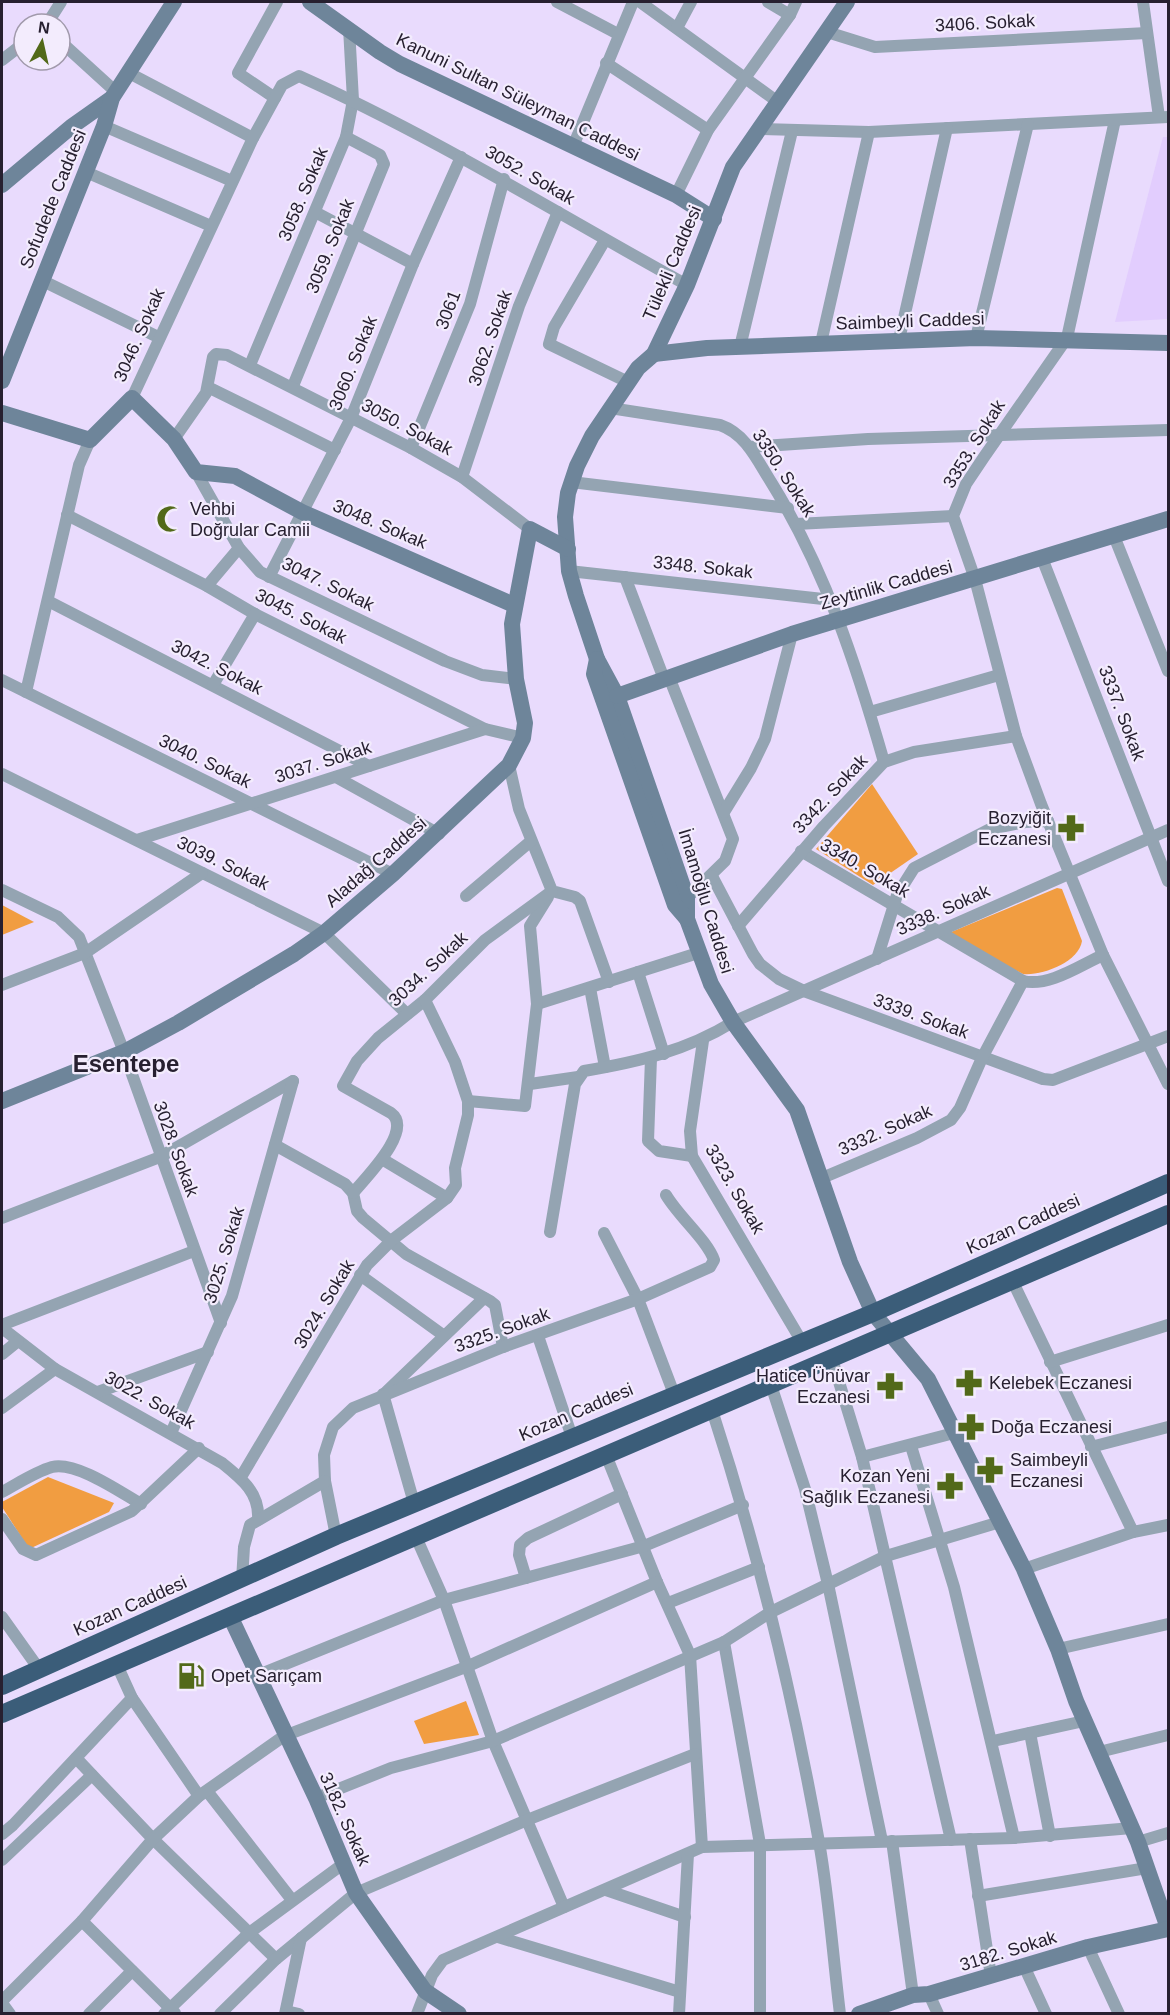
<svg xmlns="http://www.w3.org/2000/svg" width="1170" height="2015" font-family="Helvetica,sans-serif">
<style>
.built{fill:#e2cdfe}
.green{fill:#f19d41}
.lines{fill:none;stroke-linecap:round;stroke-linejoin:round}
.street{stroke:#94a4b2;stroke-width:12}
.secondary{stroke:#6e859a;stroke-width:16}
.highway{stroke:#3b5d79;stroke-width:18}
.labels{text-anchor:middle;stroke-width:4.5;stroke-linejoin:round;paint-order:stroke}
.street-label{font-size:18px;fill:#272030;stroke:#f3ecfd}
.poi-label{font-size:18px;fill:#272030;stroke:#f3ecfd;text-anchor:start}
.district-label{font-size:24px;font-weight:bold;fill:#272030;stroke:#f3ecfd}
</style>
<rect width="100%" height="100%" fill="#e9dbfd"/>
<!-- built -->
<path class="built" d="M1163,137H1168V319L1115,322Z"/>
<!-- green -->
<g class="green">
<path d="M872,784L918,854L873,885L816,849Z"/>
<path d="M1057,888L1062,889L1082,941C1079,962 1042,976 1023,974L944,935Z"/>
<path d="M2,905L34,922L2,935Z"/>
<path d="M48,1477L114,1503L109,1512L29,1549L2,1507V1502Z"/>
<path d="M466,1701L479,1735L424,1744L414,1721Z"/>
</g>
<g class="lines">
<!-- street -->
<g class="street">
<path d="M557,2L618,34"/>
<path d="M640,2L778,102"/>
<path d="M768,2L790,15"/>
<path d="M1143,2L1159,117"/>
<path d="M47,24L61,2"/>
<path d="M677,28L691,2"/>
<path d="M827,32L875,47L1147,33"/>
<path d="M60,41L116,92"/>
<path d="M2,60L24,43"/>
<path d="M606,63L708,130"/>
<path d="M129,73L253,138"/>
<path d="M275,98L238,73L277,2"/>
<path d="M1115,120L1067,338L984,457L966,484L953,516L975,579L1016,736L1041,804L1103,955L1168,1084"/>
<path d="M104,126L232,181"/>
<path d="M759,129L869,132L1168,117"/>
<path d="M574,144L633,2"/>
<path d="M86,172L211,226"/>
<path d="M676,195L708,130L790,15L796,2"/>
<path d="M315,212L413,264"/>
<path d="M605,240L554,327L549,344L628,382"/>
<path d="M41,280L158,337"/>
<path d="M976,338L1028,124"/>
<path d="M899,340L947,128"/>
<path d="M821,343L869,132"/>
<path d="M740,347L792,131"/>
<path d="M250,365L346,137L353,100L349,28"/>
<path d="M293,386L384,164L380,155L346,137"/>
<path d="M208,387L335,450"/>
<path d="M132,398L253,138L282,85L299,76C433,136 558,214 687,285"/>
<path d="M610,408L720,425C746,434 757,460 771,482C825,569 856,664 884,762"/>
<path d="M174,439L206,393L213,357L216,354L227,355L411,448L462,477L530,529"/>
<path d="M749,447L868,439L1168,430"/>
<path d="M411,448L470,304L504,179"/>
<path d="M196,472L239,548L260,572L445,661L482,675L516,679"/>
<path d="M462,477L519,306L558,212"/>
<path d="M571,482L788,508"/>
<path d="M67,515L207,586L255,614L485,729L523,738"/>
<path d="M796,524L953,516"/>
<path d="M1114,536L1168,671"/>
<path d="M1042,558L1168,881"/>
<path d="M569,571L832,600"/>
<path d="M269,577L351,418L413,264L461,157"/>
<path d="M625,577L664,679"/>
<path d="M207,586L239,548"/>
<path d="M48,601L369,766"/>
<path d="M669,677L733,839L725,861L687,898"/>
<path d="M2,680L393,874"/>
<path d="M213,685L255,614"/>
<path d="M26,692L79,465L90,440"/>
<path d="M870,712L999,675"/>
<path d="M509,765L519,809L552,891L575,897L580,901L609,982"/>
<path d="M2,774L324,933L407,1014"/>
<path d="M336,777L439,834"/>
<path d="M724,812L751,768L765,739L792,634"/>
<path d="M137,840L485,729"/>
<path d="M801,851L1023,981C1049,987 1079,966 1103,955"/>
<path d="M712,876L753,954L760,964L779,979L804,991L1043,1079L1053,1080L1168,1036"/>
<path d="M2,890L58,917L79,937L124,1052L221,1323"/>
<path d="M466,896L531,841"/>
<path d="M738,926L824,826L884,762L914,752L1016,736"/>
<path d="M877,959L897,895L914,868L990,829L1025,822L1048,821"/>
<path d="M638,972L664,1054"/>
<path d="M2,985L85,953L202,873"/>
<path d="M590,988L605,1067"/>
<path d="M537,1004L698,953"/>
<path d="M703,1041L690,1131L692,1156L802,1342"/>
<path d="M651,1058L648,1141L659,1151L692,1156"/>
<path d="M530,1084L578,1077"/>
<path d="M468,1101L525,1106L537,1004L530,926L548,897"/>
<path d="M275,1145L345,1184L353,1193L357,1211L363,1218L406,1254L490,1301L495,1305L503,1347"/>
<path d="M382,1159L447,1198"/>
<path d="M822,1178L917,1138L951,1120L960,1108L982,1058L1023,981"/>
<path d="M353,1193C366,1177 414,1130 391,1113L343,1086L357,1061L378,1038L425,1000L485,940L552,891"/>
<path d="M2,1218L160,1157L293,1081"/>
<path d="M550,1232L575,1084L584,1071C637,1062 686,1051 733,1022L1168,830"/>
<path d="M604,1233L638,1299L674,1394"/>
<path d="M360,1275L443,1335"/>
<path d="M1012,1280L1133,1532"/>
<path d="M2,1325L194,1251"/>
<path d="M2,1328L55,1369L222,1463C242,1479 260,1493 258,1520"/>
<path d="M538,1336L572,1437"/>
<path d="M2,1354L18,1341"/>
<path d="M832,1359L862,1457L951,1840"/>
<path d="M1050,1362L1168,1325"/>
<path d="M771,1385L805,1489L828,1584L882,1841"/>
<path d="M98,1392L208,1352"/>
<path d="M386,1392L484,1298"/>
<path d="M383,1394L414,1503"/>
<path d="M2,1408L55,1369"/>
<path d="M712,1410C758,1551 793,1696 819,1842C829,1898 833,1957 840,2014"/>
<path d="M171,1433L232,1296L293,1081"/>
<path d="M911,1446L954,1587L1014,1838"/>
<path d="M1091,1447L1168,1427"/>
<path d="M606,1455L657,1582L690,1655L702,1847"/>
<path d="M862,1457L954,1433"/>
<path d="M241,1477L367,1265L392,1240L447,1198L456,1185L455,1168L468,1115V1101L455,1062L425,1000"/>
<path d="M2,1492C17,1484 35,1472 52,1467C76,1461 120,1492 141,1504"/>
<path d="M2,1519L23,1549L36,1555L132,1511L199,1448"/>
<path d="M336,1536L325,1481L324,1455L333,1427L353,1408L503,1347L638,1299L710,1267L714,1260C707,1240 679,1217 666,1195"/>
<path d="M416,1537L444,1600L493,1741L564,1907"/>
<path d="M1024,1569L1133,1532L1168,1525"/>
<path d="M526,1578L519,1555L520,1545L528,1538L622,1494"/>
<path d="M242,1580L244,1547L250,1525L325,1481"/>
<path d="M668,1603L759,1567"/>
<path d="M2,1617L39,1669"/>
<path d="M724,1642L760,1844V2014"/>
<path d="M1058,1649L1168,1624"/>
<path d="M117,1665L132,1698L199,1796"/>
<path d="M256,1676L444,1600L644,1546L743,1505"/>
<path d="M1030,1733L1050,1836"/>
<path d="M993,1741L1084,1721"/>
<path d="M1099,1752L1168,1735"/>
<path d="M76,1758L153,1839L276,1959"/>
<path d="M207,1791L292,1900"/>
<path d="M316,1798L391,1768L493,1741L724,1642L771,1612L886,1556L1000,1522"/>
<path d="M2,1834L13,1825L132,1698"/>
<path d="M970,1839L991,1976"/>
<path d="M892,1841L913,1995"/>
<path d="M1138,1842L1168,1833"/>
<path d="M2,1860L92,1775"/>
<path d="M606,1890L685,1917"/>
<path d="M978,1896L1147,1868"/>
<path d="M82,1921L175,2013"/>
<path d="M498,1937L680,1992"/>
<path d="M1088,1947L1119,2014"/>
<path d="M1024,1966L1046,2014"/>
<path d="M929,1994L938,2014"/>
<path d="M2,2001L82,1921L153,1839L199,1796L284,1736L466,1667L657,1582"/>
<path d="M2,2003L10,2014"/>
<path d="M286,2011L299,2014"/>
<path d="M89,2014L132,1971"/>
<path d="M164,2014L249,1933L343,1864"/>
<path d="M220,2014L276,1959L356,1893L527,1820L695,1754"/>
<path d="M285,2014L301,1938"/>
<path d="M417,2014L432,1975L443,1960L702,1847L1014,1838L1132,1828"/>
<path d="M679,2014L688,1854"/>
</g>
<!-- secondary -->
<g class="secondary">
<path d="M310,2L380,52L400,64L676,195L714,219"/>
<path d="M847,2L733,167L687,285L654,354L638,368L592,436L577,466L568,493L565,517L569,571L576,596L597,659L617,696L687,898V919L711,984L733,1022L797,1110L850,1262L873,1313L928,1379L1024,1569L1058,1649L1076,1701L1138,1842L1168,1928"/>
<path d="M2,185L71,127L112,98"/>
<path d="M654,354L707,348L976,338L1168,343"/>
<path d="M2,381L104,126L112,98L174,2"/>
<path d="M2,413L90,440L132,398L174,439L196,472L235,476L302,512L514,605"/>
<path d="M597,659L594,674L675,905L687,919"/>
<path d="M617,696L792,634L1168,519"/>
<path d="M2,1101L124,1052L178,1023L294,954L324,933L393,874L509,765L523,738L525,723L516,679L512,624L530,529L568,549"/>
<path d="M230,1616L316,1798L356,1893L425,1991L459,2014"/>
<path d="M859,2014L913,1995L929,1994L1088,1947L1168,1929"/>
</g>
<!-- highway -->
<g class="highway">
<path d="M2,1686L336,1536L873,1313L1168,1183"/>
<path d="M2,1714L1168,1214"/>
</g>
</g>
<!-- icons -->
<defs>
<symbol id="mosque-bare" viewBox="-9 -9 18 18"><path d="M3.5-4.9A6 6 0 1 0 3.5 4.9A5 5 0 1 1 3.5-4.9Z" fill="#526919" stroke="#f3ecfd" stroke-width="2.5" paint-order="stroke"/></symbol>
<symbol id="pharmacy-bare" viewBox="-9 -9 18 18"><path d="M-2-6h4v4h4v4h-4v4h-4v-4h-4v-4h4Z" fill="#526919" stroke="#f3ecfd" stroke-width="2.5" paint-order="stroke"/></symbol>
<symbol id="fuel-bare" viewBox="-9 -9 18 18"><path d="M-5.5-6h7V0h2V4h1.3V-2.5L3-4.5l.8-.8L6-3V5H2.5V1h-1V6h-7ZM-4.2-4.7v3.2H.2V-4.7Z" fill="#526919" stroke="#f3ecfd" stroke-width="2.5" paint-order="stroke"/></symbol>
</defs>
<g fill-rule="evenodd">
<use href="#mosque-bare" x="151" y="500" width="38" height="38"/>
<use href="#pharmacy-bare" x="1052" y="809" width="38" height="38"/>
<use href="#pharmacy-bare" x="950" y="1364" width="38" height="38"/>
<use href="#pharmacy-bare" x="871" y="1367" width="38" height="38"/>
<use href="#pharmacy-bare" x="952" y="1408" width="38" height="38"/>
<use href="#pharmacy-bare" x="971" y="1451" width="38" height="38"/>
<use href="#pharmacy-bare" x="931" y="1467" width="38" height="38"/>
<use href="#fuel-bare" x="172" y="1657" width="38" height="38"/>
</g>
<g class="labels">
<!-- street labels -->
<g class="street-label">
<text transform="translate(985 23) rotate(-3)" y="6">3406. Sokak</text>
<text transform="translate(518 97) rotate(26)" y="6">Kanuni Sultan Süleyman Caddesi</text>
<text transform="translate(530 175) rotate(30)" y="6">3052. Sokak</text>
<text transform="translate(303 194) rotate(-67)" y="6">3058. Sokak</text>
<text transform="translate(53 199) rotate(-68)" y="6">Sofudede Caddesi</text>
<text transform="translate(330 246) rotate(-68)" y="6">3059. Sokak</text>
<text transform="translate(672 263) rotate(-67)" y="6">Tülekli Caddesi</text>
<text transform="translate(448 310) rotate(-69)" y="6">3061</text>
<text transform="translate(910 321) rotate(-2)" y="6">Saimbeyli Caddesi</text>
<text transform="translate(139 335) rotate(-66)" y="6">3046. Sokak</text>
<text transform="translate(490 338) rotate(-71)" y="6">3062. Sokak</text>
<text transform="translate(353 363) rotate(-68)" y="6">3060. Sokak</text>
<text transform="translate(407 427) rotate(28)" y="6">3050. Sokak</text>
<text transform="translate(974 444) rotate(-58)" y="6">3353. Sokak</text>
<text transform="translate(784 473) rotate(57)" y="6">3350. Sokak</text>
<text transform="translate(380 524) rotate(23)" y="6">3048. Sokak</text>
<text transform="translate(703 567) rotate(6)" y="6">3348. Sokak</text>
<text transform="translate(328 584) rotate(26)" y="6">3047. Sokak</text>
<text transform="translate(886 585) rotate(-16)" y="6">Zeytinlik Caddesi</text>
<text transform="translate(301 616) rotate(27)" y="6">3045. Sokak</text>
<text transform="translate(217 667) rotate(27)" y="6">3042. Sokak</text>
<text transform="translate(1122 713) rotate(69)" y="6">3337. Sokak</text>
<text transform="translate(205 761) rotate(26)" y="6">3040. Sokak</text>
<text transform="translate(323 762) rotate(-18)" y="6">3037. Sokak</text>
<text transform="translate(830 794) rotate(-47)" y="6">3342. Sokak</text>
<text transform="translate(376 862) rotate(-41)" y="6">Aladağ Caddesi</text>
<text transform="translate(223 863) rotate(26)" y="6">3039. Sokak</text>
<text transform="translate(865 868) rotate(30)" y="6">3340. Sokak</text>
<text transform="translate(706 901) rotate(73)" y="6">İmamoğlu Caddesi</text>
<text transform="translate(943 910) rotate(-24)" y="6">3338. Sokak</text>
<text transform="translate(428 969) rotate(-43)" y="6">3034. Sokak</text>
<text transform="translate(921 1016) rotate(20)" y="6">3339. Sokak</text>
<text transform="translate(885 1130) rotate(-24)" y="6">3332. Sokak</text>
<text transform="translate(176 1149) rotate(70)" y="6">3028. Sokak</text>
<text transform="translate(735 1189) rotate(60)" y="6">3323. Sokak</text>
<text transform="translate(1023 1224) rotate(-24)" y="6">Kozan Caddesi</text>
<text transform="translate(224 1255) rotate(-73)" y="6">3025. Sokak</text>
<text transform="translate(324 1304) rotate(-59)" y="6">3024. Sokak</text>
<text transform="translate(502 1330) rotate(-20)" y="6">3325. Sokak</text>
<text transform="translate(150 1400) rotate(29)" y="6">3022. Sokak</text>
<text transform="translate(576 1412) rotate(-23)" y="6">Kozan Caddesi</text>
<text transform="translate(130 1606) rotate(-24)" y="6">Kozan Caddesi</text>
<text transform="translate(345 1819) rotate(66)" y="6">3182. Sokak</text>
<text transform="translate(1008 1951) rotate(-17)" y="6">3182. Sokak</text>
</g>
<!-- poi labels -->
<g class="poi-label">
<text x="190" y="515">Vehbi<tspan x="190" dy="21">Doğrular Camii</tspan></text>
<text x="1051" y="824" text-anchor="end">Bozyiğit<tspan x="1051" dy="21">Eczanesi</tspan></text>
<text x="870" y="1382" text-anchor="end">Hatice Ünüvar<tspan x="870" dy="21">Eczanesi</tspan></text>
<text x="989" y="1389">Kelebek Eczanesi</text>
<text x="991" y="1433">Doğa Eczanesi</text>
<text x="1010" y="1466">Saimbeyli<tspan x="1010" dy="21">Eczanesi</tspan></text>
<text x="930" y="1482" text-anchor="end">Kozan Yeni<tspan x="930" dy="21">Sağlık Eczanesi</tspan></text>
<text x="211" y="1682">Opet Sarıçam</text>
</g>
<!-- district labels -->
<g class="district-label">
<text x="126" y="1072">Esentepe</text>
</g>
</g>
<!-- border -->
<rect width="1170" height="2015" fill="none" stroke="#272030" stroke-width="6"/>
<!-- north arrow -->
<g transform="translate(42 42) rotate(8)"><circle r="28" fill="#f3ecfd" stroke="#a19aab" stroke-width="1.5"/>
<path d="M0-4.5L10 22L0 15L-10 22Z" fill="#526919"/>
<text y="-9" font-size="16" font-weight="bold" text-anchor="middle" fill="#272030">N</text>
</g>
</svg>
